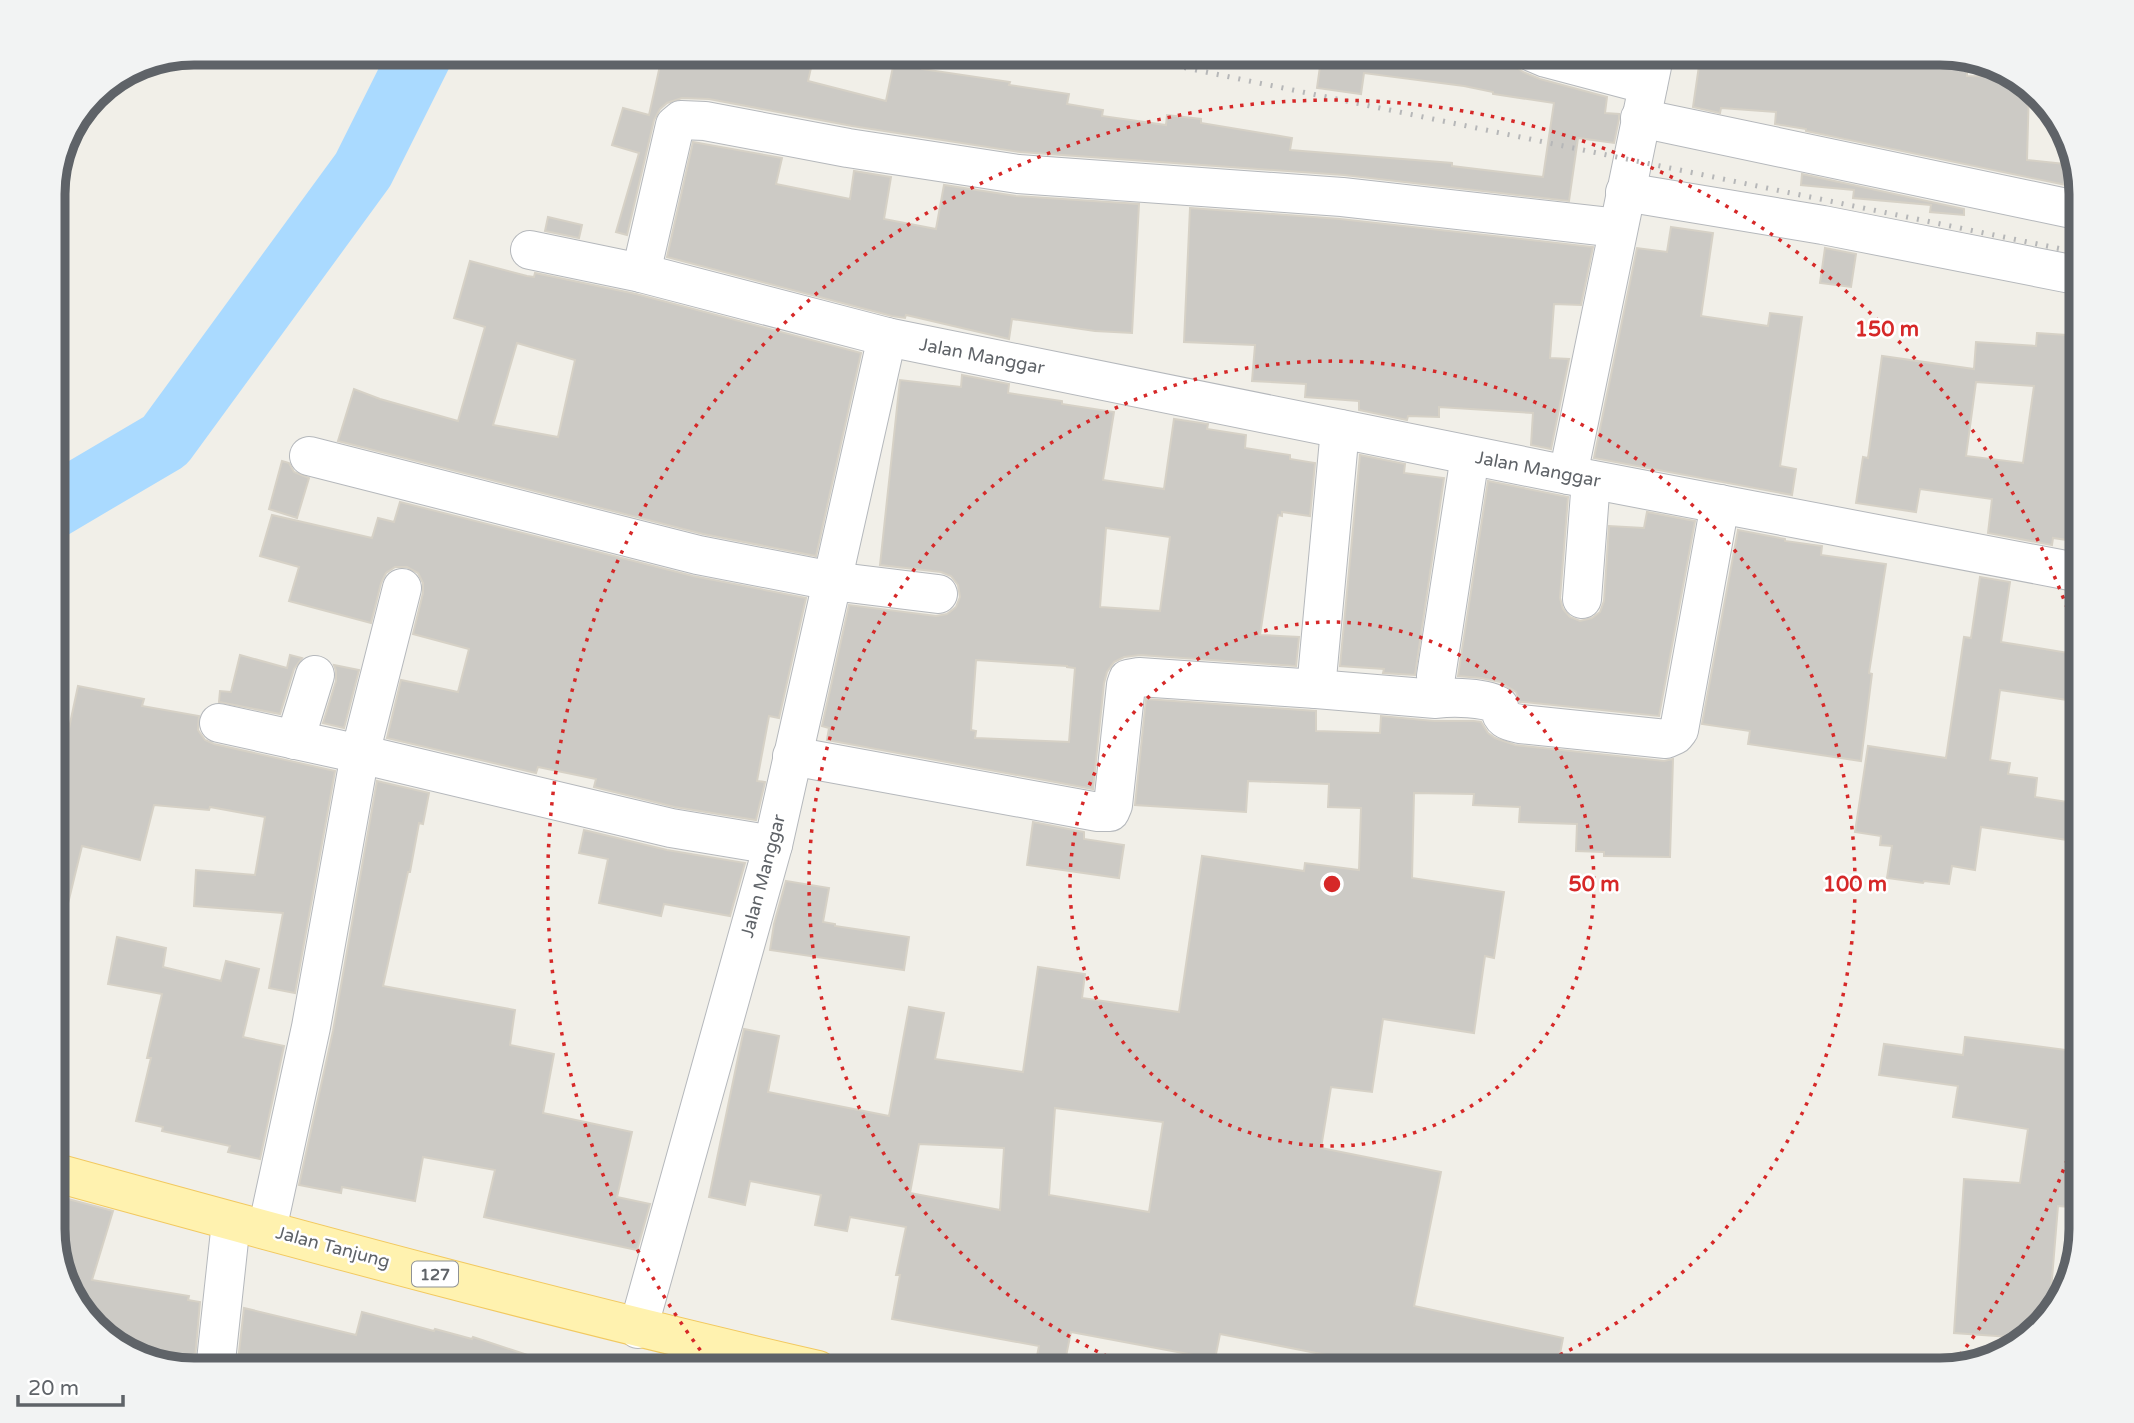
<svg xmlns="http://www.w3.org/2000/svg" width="2134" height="1423" font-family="'Varela Round',sans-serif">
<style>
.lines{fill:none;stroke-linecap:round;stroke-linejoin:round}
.river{stroke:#aadaff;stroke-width:63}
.building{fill:#cccac5;stroke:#d6d1c6;stroke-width:2;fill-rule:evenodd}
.minor-casing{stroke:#b5b8bc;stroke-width:40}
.major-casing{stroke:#f2c960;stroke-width:40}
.minor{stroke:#fff;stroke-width:38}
.major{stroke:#fff2af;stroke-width:38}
.rail{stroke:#b6b7b8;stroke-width:5;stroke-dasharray:2 9;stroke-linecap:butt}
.ring{fill:none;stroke:#d62828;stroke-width:3.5;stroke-dasharray:3.5 7}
.labels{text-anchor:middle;stroke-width:5;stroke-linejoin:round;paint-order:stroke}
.shield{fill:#fff;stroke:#8f9295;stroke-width:2}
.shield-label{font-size:16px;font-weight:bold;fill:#5f6368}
.street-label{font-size:18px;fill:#5f6368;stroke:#fff}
.rim{fill:none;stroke:#5f6368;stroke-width:9}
.centre{fill:#d62828;stroke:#fff;stroke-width:3.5}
.ring-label{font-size:21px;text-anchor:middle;font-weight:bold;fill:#d62828;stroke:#fff;stroke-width:5;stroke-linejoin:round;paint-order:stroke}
</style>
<rect width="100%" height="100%" fill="#f1efe8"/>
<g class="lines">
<!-- river -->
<path class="river" d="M53,507L165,441L363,170L422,52"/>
</g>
<!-- building -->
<g class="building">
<path d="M663,52H787L813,59L808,81L886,101L896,52H925L922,69L1010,82L1009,85L1069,94L1067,104L1103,110L1102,116L1166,125L1167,115L1201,119V123L1292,138L1290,150L1452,163V166L1543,177L1554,103L1493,94V92L1464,86L1364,73L1361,94L1317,88L1322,52H1510L1514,65L1523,72L1540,79L1607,97L1605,113L1619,114V119L1614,143L1578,138L1569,201L1344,175L1020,152L852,126L709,99L682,98L667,103L660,109L654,120L627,235L616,232L639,153L612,145L623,108L649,115Z"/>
<path d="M1701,52H1779L1814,56V52H1856V54L1916,60L1917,52H1940L1967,61V76L2019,77L2029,87L2027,160L2074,165L2080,188L1806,131V129L1775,124L1776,112L1721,108L1720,113L1693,107Z"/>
<path d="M693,142L782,158L776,184L850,199L854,171L891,177L884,219L936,229L944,185L1016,196L1139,204L1132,333L1095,331L1012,319L1009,339L906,315L905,318L892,316L667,257Z"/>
<path d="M1802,174L1964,209V215L1930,212L1931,205L1853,198L1854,190L1801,185Z"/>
<path d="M1190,208L1340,219L1593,247L1581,305L1554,304L1550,358L1569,359L1551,449L1531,445L1533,413L1439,407V417L1408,416L1407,420L1359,410V401L1305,397L1306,384L1252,381L1255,345L1184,342Z"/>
<path d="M548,217L582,225L579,238L545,231Z"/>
<path d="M1671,227L1713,233L1701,316L1768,326L1770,313L1802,317L1780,466L1796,469L1792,495L1594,458L1637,248L1667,252Z"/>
<path d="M1825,248L1856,254L1851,287L1820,283Z"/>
<path d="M470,261L527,276L534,277L535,273L636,294L861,353L816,556L703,534L338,441L354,389L380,399L458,421L485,327L454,318ZM517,343L575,360L558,437L493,425Z"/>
<path d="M2037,333L2081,336V542L2053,538L2052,545L1988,533L1992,499L1920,489L1916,512L1856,503L1863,457L1868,458L1882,356L1974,369L1976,342L2036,346ZM1976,382L2034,386L2023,463L1966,456Z"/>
<path d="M962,375L1009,384L1008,393L1062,401V404L1114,412L1103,480L1164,489L1174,419L1208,424L1207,429L1246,435L1245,448L1290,455V459L1315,463L1310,516L1282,512V516L1278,515L1260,635L1299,637L1296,666L1140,655L1124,657L1114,662L1107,672L1104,683L1093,789L827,740L829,728L822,726L849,605L936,616L947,614L956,607L960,597L958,585L951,576L941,572L880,565L900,380L961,387ZM1106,528L1170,537L1160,611L1100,607ZM976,660L1067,666V667L1075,668L1069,742L975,738L976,731L971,730Z"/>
<path d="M1360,455L1405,464L1404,473L1444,478L1415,675L1383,673L1384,669L1340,666Z"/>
<path d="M282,461L289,463L294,472L309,478L297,518L269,509Z"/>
<path d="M1488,481L1568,497L1560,598L1563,609L1570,617L1580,621L1592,618L1600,612L1604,601L1609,526L1644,528L1647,512L1695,521L1659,716L1524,702H1520L1516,692L1500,682L1481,678L1458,676Z"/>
<path d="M400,502L693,576L806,598L779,718L769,716L757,781L765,782L756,820L675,807L594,787L596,779L538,767L536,773L387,738L401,680L458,692L469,649L413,634L423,593V583L418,573L407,567H395L386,573L381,583L371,623L289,601L299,567L260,556L272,515L372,538L378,518L394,522Z"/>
<path d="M1738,530L1785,539V541L1822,546L1821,555L1886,564L1869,673L1872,674L1861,761L1748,744L1750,731L1702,724Z"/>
<path d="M1980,577L2010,582L2001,642L2081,655V702L2000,690L1990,760L2010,763L2008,774L2037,778L2035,797L2081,804V842L1981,827L1975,870L1952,866L1949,884L1924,881L1923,883L1887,878L1892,846L1880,845L1881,836L1855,832L1868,746L1946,758L1964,637L1971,638Z"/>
<path d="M240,655L287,668L290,655L302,658L294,669L280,714L219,702L220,691L231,692Z"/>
<path d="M334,665L359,670L344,728L323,723L336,681V671Z"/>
<path d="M78,686L144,699L142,706L199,716L198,730L205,740L214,744L335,771L295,993L269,988L283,913L194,906L196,870L255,875L265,817L210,807L209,810L154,805L140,860L82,846L63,924L53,923V744L65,747Z"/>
<path d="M1146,699L1316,711V731L1380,733L1381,716L1434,721H1474L1481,722L1488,733L1495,738L1515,745L1664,761L1673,759L1670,857L1604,856V852L1576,851L1577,824L1519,822L1520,807L1473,805L1474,794L1414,793L1412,878L1504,892L1494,958L1485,956L1474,1033L1383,1019L1372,1092L1331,1087L1321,1148L1441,1172L1414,1306L1563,1338L1557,1370H1539L1492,1361L1490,1370H1402L1220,1334L1215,1359L1071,1332L1065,1361L1037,1356L1039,1346L892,1319L900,1275H896L906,1227L850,1217L847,1231L815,1225L821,1195L750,1181L745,1205L709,1197L744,1029L779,1036L768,1092L889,1116L909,1007L944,1013L935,1059L1023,1072L1038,967L1085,974L1082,998L1179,1012L1202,856L1304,871L1305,863L1359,870L1361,808L1328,807L1329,784L1248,781L1246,812L1135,805ZM1055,1108L1163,1122L1149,1212L1049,1195ZM919,1144L1004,1148L1000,1210L910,1193Z"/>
<path d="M377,781L429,793L423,824L419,823L410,872H408L383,986L515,1010L510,1045L554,1054L543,1113L632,1132L617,1197L650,1204L637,1250L484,1217L495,1170L423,1157L415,1201L342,1187L341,1193L299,1185L333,1031Z"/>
<path d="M1033,822L1084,832V839L1124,845L1119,878L1027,865Z"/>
<path d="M584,830L667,850L745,863L730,916L664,904L661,916L599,903L608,859L579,853Z"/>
<path d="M786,881L829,888L823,922L835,924V926L909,937L904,970L770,950L774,924Z"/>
<path d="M117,937L166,948L163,967L221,981L226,961L259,969L243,1037L284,1046L260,1159L228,1152L230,1146L162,1131L163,1127L136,1121L151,1058H147L162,994L108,984Z"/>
<path d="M1965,1037L2074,1051L2069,1085L2081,1086V1208L2058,1206L2049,1315L2025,1338L1954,1333L1964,1179L2020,1183L2028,1129L1953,1117L1958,1086L1879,1075L1884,1044L1963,1055Z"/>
<path d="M53,1195L113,1211L92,1280L189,1296L188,1300L200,1302L194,1370L115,1346L71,1299L53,1238Z"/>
<path d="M244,1308L356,1335L362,1312L434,1331L435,1329L472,1339L473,1337L558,1365V1370H237Z"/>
</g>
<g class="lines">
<defs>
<g id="minor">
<path d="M1532,52L1546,58L1648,85"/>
<path d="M1640,118L2081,211"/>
<path d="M1625,192L1823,225L2081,276"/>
<path d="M530,250L641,273L887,337"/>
<path d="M641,273L675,125L681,120L705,121L848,148L1018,174L1342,197L1618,228"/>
<path d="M309,456L698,555L832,581L938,594"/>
<path d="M1568,475L1655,52"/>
<path d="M1582,599L1591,480"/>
<path d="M1436,676L1470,456"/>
<path d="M1316,689L1340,429"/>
<path d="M219,723L360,754L402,588"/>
<path d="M295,740L315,675"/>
<path d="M792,756L1098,812H1110L1113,805L1126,685L1128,679L1139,677L1316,689L1436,699C1452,697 1486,697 1499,706C1501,720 1507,721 1520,724L1666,739L1675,735L1679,730L1720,504"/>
<path d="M267,1230L311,1027L360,754L671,828L773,845"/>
<path d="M638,1329L773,845L887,337L1568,475L2081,573"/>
<path d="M215,1370L231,1222"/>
</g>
<path id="major" d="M53,1172C307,1242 561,1311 818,1370"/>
</defs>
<!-- minor casing -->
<use href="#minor" class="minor-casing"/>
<!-- major casing -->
<use href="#major" class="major-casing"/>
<!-- minor -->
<use href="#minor" class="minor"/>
<!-- major -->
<use href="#major" class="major"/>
<!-- rail -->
<path class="rail" d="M1109,52L2081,253"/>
</g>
<!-- distance rings -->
<g class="ring">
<circle cx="1332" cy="884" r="262"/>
<path d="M1136 1369A523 523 0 1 1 1528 1369"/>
<path d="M2081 1120A785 785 0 0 1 1951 1367M713 1367A785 785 0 1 1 2081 648"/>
</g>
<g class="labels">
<!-- shield labels -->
<rect class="shield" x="412" y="1261.5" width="46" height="25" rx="5"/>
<g class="shield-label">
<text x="435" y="1280">127</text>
</g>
<!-- street labels -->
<g class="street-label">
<text transform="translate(982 356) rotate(11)" y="6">Jalan Manggar</text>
<text transform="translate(1538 469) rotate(11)" y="6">Jalan Manggar</text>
<text transform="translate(763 876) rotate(-75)" y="6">Jalan Manggar</text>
<text transform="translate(333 1247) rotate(15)" y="6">Jalan Tanjung</text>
</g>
</g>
<!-- crop -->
<path d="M0 0H2134V1423H0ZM194 65H1940A129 129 0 0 1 2069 194V1229A129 129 0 0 1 1940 1358H194A129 129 0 0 1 65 1229V194A129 129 0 0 1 194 65Z" fill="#f2f3f3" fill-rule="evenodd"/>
<path class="rim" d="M194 65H1940A129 129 0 0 1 2069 194V1229A129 129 0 0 1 1940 1358H194A129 129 0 0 1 65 1229V194A129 129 0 0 1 194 65Z"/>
<circle cx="1332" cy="884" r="10" class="centre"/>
<g class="ring-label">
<text x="1887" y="336">150 m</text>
<text x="1594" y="891">50 m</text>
<text x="1855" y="891">100 m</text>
</g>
<!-- scale -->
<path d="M18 1395v10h105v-10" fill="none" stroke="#5f6368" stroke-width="3.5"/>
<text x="28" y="1395" font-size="21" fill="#5f6368" stroke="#ffffff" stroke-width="5" paint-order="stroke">20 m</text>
</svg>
